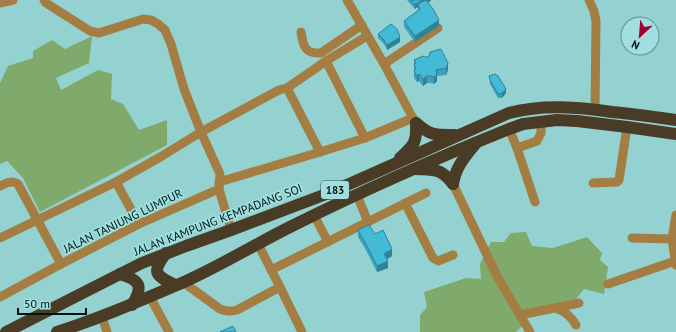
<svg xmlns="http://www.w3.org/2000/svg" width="676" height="332" font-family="'PT Sans',sans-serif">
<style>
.green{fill:#80aa6b}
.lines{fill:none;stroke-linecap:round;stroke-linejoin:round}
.minor{stroke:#a47d43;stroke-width:9}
.highway{stroke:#4a3b26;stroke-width:12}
.wall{fill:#3aa1b8}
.shaded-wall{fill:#2f8396}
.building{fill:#43bbd6;stroke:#2f8396}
.labels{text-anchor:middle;stroke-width:3.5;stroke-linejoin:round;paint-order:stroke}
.shield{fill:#a1dfdf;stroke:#305252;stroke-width:1}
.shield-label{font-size:11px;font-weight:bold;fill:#001616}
.street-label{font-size:12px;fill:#001616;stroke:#a1dfdf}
</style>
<rect width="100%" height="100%" fill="#94d2d2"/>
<!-- green -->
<g class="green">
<path d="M92,36L89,63L56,78L61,90L98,70L112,74L111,99L123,104L139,130L167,120V145L40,212L23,178L7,161L0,164V83L8,66L33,58V51L52,40L65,49Z"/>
<path d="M526,232L532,246L553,248L587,237L602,253L600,260L608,267L604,294L584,289L576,299L514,313L522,326L516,332H420V315L427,307L424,292L466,278L481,279L480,264L491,242H504L511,233Z"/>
</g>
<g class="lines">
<!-- minor -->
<g class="minor">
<path d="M44,0L46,3L90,31L99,33L143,19L151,20L158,24L165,30L171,44L184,89L201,132L220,174L219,189"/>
<path d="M347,0L384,64L415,122"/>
<path d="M589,0L594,11L596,21L595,109"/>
<path d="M0,3L13,0"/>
<path d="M301,32C303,46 305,54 321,53L362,25"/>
<path d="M326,61L365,138"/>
<path d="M384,64L438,28"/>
<path d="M287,88L320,152"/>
<path d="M509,129L517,148L535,202"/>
<path d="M517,148L537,141L541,133V121"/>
<path d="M116,182L139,224"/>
<path d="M219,182L320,152L365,138L413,118"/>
<path d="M593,183L617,182L619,180L627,127"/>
<path d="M453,184L498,278L530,332"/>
<path d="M0,186C7,183 10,180 18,184L61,264"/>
<path d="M357,195L368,222"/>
<path d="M405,203L433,258L438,261L453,255"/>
<path d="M314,215L328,242"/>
<path d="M676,215L672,239L676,265"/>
<path d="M0,238L116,182L162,156L201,132L279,90L287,88L326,61L367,36"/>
<path d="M632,238L672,239"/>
<path d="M258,244L280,287L302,332"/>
<path d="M271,270L426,193"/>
<path d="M183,282L220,309C226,311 230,312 237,310L280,287"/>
<path d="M608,284L675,261"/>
<path d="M0,297L61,264L139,224L219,189L231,230"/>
<path d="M150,297L169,332"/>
<path d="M555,308C565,311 571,316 576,325"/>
<path d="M520,315L579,303"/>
<path d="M102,317L107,332"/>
</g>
<!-- highway -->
<g class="highway">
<path d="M416,123C431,136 435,135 455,135"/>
<path d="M400,158C414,145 417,143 416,123"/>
<path d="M416,169C435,170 441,168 453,184"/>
<path d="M453,184C456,166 465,157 476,143"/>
<path d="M166,253C152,272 154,275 175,285"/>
<path d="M120,274C140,280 144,286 132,305"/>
<path d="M6,332L120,274L142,263L186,246L231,230L329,193L509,113C543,104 578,107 612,112C634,114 655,117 676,120"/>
<path d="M57,332C101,318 142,300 184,282C222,265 259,242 296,224C366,189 437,158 509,129L523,124L557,120L577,121L627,127L676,134"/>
</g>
</g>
<!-- wall -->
<g class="wall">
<path d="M407,0H431L428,2L439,26L415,42L404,27V21L418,11V7L415,9Z"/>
<path d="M378,34L400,42L387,50L384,44L378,38Z"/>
<path d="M430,52L448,70L446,75L437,76V81L434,84L431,83H427L423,86L419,81L417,82L414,78V60L429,57Z"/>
<path d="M489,76L506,93L502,98H498L490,84Z"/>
<path d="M358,230L375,234L392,256L387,259L388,268L377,272L366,250L358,237Z"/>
</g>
<!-- shaded-wall -->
<g class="shaded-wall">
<path d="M423,0H431V1L419,6L418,4V7L415,9V4Z"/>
<path d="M439,20V26L415,42V36Z"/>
<path d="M400,37V42L387,50V45Z"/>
<path d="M448,63V70L446,75V68Z"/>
<path d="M419,74V81L417,82V76Z"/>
<path d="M437,75V81L434,84V77Z"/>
<path d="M427,76V83L423,86V79Z"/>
<path d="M506,89V93L502,98V93Z"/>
<path d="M392,249V256L384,261V254Z"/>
<path d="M388,261V268L377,272V266Z"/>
</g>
<!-- building -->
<g class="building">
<path d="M411,0H423L415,4Z"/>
<path d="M426,0L433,9L439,20L415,36L404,21L420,9L418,4Z"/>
<path d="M391,24L397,29L400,37L387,45L384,40L378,34Z"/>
<path d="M441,49L448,63L446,68L436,70L437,75L434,77L431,76H427L423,79L419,74L417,76L414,71L416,69L414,64L416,63L414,60L423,56L425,57H429L430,52Z"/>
<path d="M495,74L498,76L506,89L502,93L498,94L490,80L489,76Z"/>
<path d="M369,225L375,234L383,230L392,249L384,254L388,261L377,266L366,244L358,230Z"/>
<path d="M233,326L236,332H220Z"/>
</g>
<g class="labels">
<!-- shield labels -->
<rect class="shield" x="321" y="181" width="28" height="18" rx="3"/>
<g class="shield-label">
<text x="335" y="194">183</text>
</g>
<!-- street labels -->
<g class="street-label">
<text transform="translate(218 220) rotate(-21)" y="4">JALAN KAMPUNG KEMPADANG SOI</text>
<text transform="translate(123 221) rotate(-26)" y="4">JALAN TANJUNG LUMPUR</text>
</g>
</g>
<!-- north arrow -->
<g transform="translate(640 36) rotate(206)"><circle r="19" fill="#a1dfdf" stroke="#618f8f"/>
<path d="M0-3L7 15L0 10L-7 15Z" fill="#a10132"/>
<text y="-6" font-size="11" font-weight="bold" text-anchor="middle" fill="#001616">N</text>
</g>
<!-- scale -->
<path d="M18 308v6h68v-6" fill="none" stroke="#001616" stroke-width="2"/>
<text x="24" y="308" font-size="12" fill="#001616" stroke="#a1dfdf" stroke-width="3" paint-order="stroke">50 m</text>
</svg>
